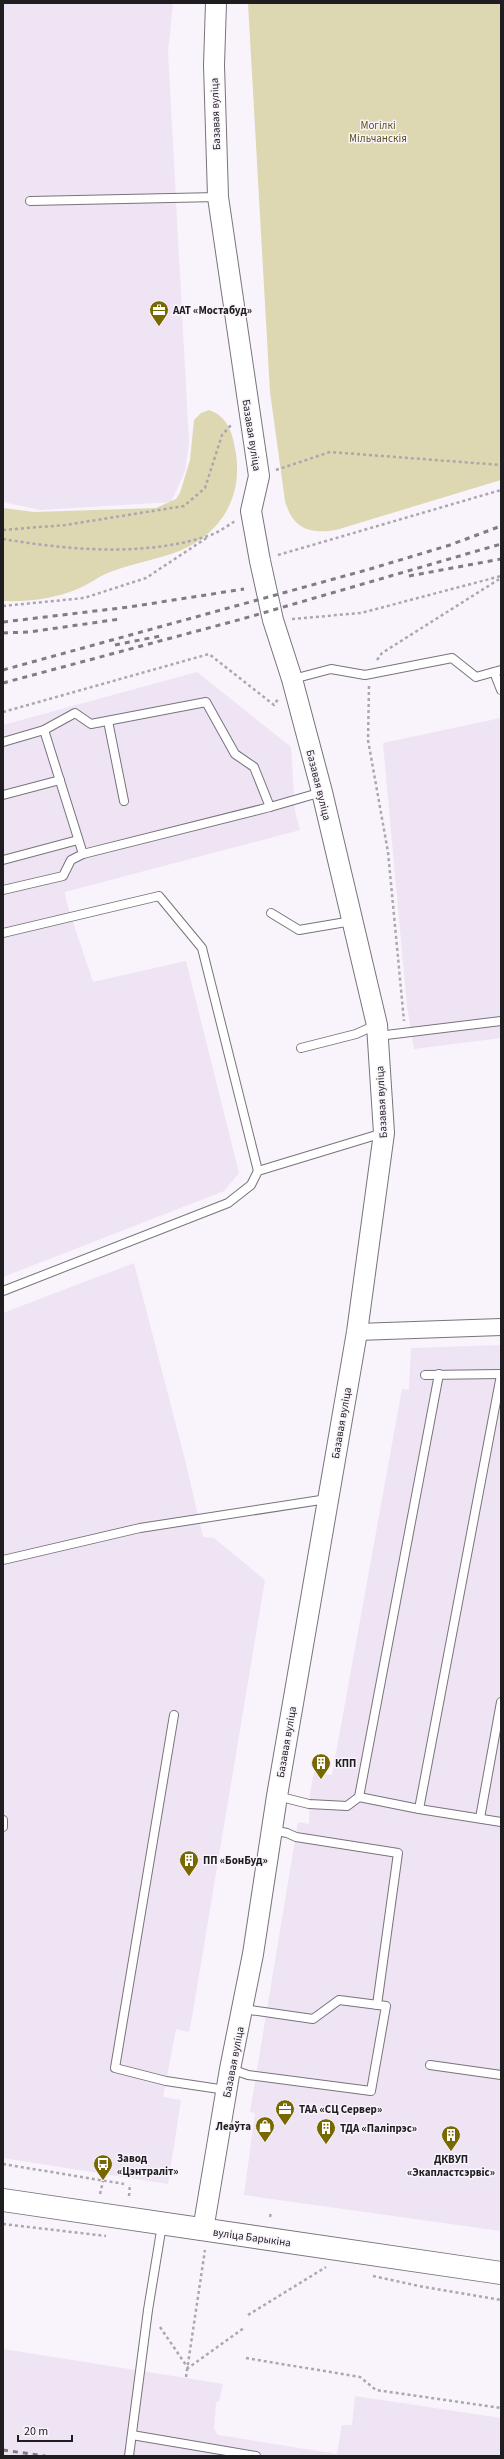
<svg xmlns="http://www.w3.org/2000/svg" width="504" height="2459" font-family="'Source Sans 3',sans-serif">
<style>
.built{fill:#eee4f4}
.green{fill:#ddd7b2}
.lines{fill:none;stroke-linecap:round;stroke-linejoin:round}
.service-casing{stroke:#79737c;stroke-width:10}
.minor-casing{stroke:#79737c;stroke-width:18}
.tertiary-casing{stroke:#79737c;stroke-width:22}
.primary-casing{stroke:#79737c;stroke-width:24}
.path{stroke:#aca7ae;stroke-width:2.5;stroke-dasharray:3 3;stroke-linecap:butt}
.service{stroke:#fff;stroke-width:8}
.minor{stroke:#fff;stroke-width:16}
.tertiary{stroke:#fff;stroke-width:20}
.primary{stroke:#fff;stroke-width:22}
.rail{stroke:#807c82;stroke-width:3;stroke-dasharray:5 5;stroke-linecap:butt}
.labels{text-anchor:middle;stroke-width:3;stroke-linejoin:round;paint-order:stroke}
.street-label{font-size:11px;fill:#1f1d20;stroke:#f9f3fc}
.park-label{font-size:11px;fill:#5e5416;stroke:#f9f3fc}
.poi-label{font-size:11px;font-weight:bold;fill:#1f1d20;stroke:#f9f3fc;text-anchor:start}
</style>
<rect width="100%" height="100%" fill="#f9f3fc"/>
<!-- built -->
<g class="built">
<path d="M3,3H173L168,52L189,443L185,471L171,502L41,510L3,502Z"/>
<path d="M197,672L291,747L295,812L300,830L65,892L67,904L93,982L186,961L239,1173L224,1191L3,1277V725Z"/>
<path d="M501,718V1038L414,1049L407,1006L383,743Z"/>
<path d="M134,1263L185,1460L203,1537L214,1538L265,1580L192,2017L189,2032L176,2029L163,2097L181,2100L168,2184L3,2158V1313Z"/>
<path d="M501,1345V2231L244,2195L255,2113L250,2112L298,1822L309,1824L310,1794L314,1772L332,1775L402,1389L409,1390L411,1348Z"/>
<path d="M3,2349L223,2384L219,2402H216L214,2429L218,2435L337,2454L342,2425H352L355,2396L501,2418V2456H3Z"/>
</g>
<!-- green -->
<g class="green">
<path d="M248,3H501V480L336,530C309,534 293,529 285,501L270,392Z"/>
<path d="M209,410C229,417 233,435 236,454C243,501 217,539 171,554C152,560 132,564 113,571C103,574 95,580 86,585C61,598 31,602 3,601V508L34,512L156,508L176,499L180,493L190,460L194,420L201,413Z"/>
</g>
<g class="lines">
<defs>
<g id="service">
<path d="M30,201L218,197"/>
<path d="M494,672L501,690"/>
<path d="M293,679L331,669L365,675L452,658L476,677L501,670"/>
<path d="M108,721L124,801"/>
<path d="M44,730L75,713L91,724L206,702L235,754L254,767L270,807"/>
<path d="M3,742L44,730L83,854L270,807L322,792"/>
<path d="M3,795L60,780"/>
<path d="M3,860L78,840"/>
<path d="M3,890L63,876L71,860L83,854"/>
<path d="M271,913L299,930L352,921"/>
<path d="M3,933L159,896L202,948L258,1171"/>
<path d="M378,1036L501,1021"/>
<path d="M301,1048L356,1034L376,1025"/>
<path d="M3,1291L228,1203L251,1185L258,1171L383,1133"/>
<path d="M425,1375L501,1374"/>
<path d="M3,1560L140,1528L327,1499"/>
<path d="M174,1715L115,2068L166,2081L226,2090"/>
<path d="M277,1796L309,1804L347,1806L359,1797L419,1809L501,1822"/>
<path d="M359,1797L439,1374"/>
<path d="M419,1809L501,1375"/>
<path d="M480,1818L501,1702"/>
<path d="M3,1820V1827"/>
<path d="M272,1830L287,1833L296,1837L398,1853L377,2005"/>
<path d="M430,2065L501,2075"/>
<path d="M231,2069L248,2075L371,2091L386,2006L339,2000L313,2019L243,2009"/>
<path d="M132,2435L256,2456"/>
<path d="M129,2456L148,2310L162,2225"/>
</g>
<path id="minor" d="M357,1332L501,1327"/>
<path id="tertiary" d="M203,2230L230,2069L253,1954L277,1796L357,1332L384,1133L377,1025L322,792L292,679L273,620L260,561L251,511L259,476L218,197L214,65L216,3"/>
<path id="primary" d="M3,2200L501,2273"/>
</defs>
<!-- service casing -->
<use href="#service" class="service-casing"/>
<!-- minor casing -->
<use href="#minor" class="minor-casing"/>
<!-- tertiary casing -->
<use href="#tertiary" class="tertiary-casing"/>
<!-- primary casing -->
<use href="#primary" class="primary-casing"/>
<!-- path -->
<g class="path">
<path d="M276,470L330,452L501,465"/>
<path d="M3,530L65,525L184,506L205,488L222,435L232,424"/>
<path d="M3,539C69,550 143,557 208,536C218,533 227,526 235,521"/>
<path d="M278,555L501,490"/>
<path d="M3,606L84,598L146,578L208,537"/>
<path d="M292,619L361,613L501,576"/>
<path d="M377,660L382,653L501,578"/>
<path d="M369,686L368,740L388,852L404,1021"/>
<path d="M3,712L209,654L274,705L278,699"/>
<path d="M3,2164L124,2184"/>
<path d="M100,2194L103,2181"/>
<path d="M129,2196L130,2184"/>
<path d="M270,2217L271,2212"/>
<path d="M3,2224L106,2236"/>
<path d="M373,2276L419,2286L501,2300"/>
<path d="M248,2315L326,2267"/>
<path d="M160,2327L188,2368L244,2328"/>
<path d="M246,2358L360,2377L376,2390L501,2408"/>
<path d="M186,2377L205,2250"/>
</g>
<!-- service -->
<use href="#service" class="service"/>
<!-- minor -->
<use href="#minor" class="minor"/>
<!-- tertiary -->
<use href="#tertiary" class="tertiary"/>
<!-- primary -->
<use href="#primary" class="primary"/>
<!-- rail -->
<g class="rail">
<path d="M409,576L501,559"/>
<path d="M3,622L129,607L244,589"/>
<path d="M3,633L29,632L120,619"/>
<path d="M115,645L160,636"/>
<path d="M3,670L370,569L450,545L501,526"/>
<path d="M3,683L242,619L501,544"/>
<path d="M3,2450L45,2456"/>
</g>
</g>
<!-- icons -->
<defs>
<symbol id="office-pin" viewBox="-11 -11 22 30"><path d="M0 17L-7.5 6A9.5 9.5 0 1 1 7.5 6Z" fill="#776900" stroke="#f9f3fc"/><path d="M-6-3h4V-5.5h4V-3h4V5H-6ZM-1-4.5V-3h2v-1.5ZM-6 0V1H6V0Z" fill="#fff"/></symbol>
<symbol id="building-pin" viewBox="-11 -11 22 30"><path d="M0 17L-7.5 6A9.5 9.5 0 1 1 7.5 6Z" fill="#776900" stroke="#f9f3fc"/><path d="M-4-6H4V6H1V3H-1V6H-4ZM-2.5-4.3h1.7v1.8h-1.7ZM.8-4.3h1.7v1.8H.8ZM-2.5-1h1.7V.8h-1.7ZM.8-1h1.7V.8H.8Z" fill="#fff"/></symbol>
<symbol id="shop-pin" viewBox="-11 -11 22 30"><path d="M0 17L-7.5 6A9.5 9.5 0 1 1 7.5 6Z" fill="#776900" stroke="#f9f3fc"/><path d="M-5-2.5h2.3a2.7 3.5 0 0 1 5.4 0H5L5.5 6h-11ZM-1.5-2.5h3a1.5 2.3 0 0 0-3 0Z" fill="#fff"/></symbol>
<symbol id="bus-pin" viewBox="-11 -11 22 30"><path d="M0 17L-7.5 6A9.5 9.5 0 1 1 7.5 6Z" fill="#776900" stroke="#f9f3fc"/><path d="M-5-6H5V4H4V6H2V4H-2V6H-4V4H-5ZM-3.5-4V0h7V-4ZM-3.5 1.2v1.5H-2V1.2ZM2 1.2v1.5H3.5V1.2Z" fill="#fff"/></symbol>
</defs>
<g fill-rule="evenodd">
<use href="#office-pin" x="148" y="299" width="22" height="30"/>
<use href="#building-pin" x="310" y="1752" width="22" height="30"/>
<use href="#building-pin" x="178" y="1849" width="22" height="30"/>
<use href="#office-pin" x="274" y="2098" width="22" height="30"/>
<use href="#shop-pin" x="254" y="2115" width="22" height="30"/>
<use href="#building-pin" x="315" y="2117" width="22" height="30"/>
<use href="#building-pin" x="440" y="2124" width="22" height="30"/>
<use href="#bus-pin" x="92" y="2153" width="22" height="30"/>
</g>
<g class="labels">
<!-- street labels -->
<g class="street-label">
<text transform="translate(215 114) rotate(-92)" y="4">Базавая вуліца</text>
<text transform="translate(252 435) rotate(81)" y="4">Базавая вуліца</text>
<text transform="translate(319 785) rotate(76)" y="4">Базавая вуліца</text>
<text transform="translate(381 1102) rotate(-93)" y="4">Базавая вуліца</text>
<text transform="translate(341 1423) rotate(-80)" y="4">Базавая вуліца</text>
<text transform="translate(286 1742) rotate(-80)" y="4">Базавая вуліца</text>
<text transform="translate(233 2062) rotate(-79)" y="4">Базавая вуліца</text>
<text transform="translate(252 2237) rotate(8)" y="4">вуліца Барыкіна</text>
</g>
<!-- park labels -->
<g class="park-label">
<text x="378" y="129">Могілкі<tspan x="378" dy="13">Мільчанскія</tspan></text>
</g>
<!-- poi labels -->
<g class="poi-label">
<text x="173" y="314">ААТ «Мостабуд»</text>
<text x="335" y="1767">КПП</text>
<text x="203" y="1864">ПП «БонБуд»</text>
<text x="299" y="2113">ТАА «СЦ Сервер»</text>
<text x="251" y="2130" text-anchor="end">Леаўта</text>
<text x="340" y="2132">ТДА «Паліпрэс»</text>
<text x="117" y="2162">Завод<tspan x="117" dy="13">«Цэнтраліт»</tspan></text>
<text x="451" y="2163" text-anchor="middle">ДКВУП<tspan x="451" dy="13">«Экапластсэрвіс»</tspan></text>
</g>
</g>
<!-- border -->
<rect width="504" height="2459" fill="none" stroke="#1f1d20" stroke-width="8"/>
<!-- scale -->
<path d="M18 2435v6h54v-6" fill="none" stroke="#1f1d20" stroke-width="2"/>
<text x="24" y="2435" font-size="12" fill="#1f1d20" stroke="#f9f3fc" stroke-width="3" paint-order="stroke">20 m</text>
</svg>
